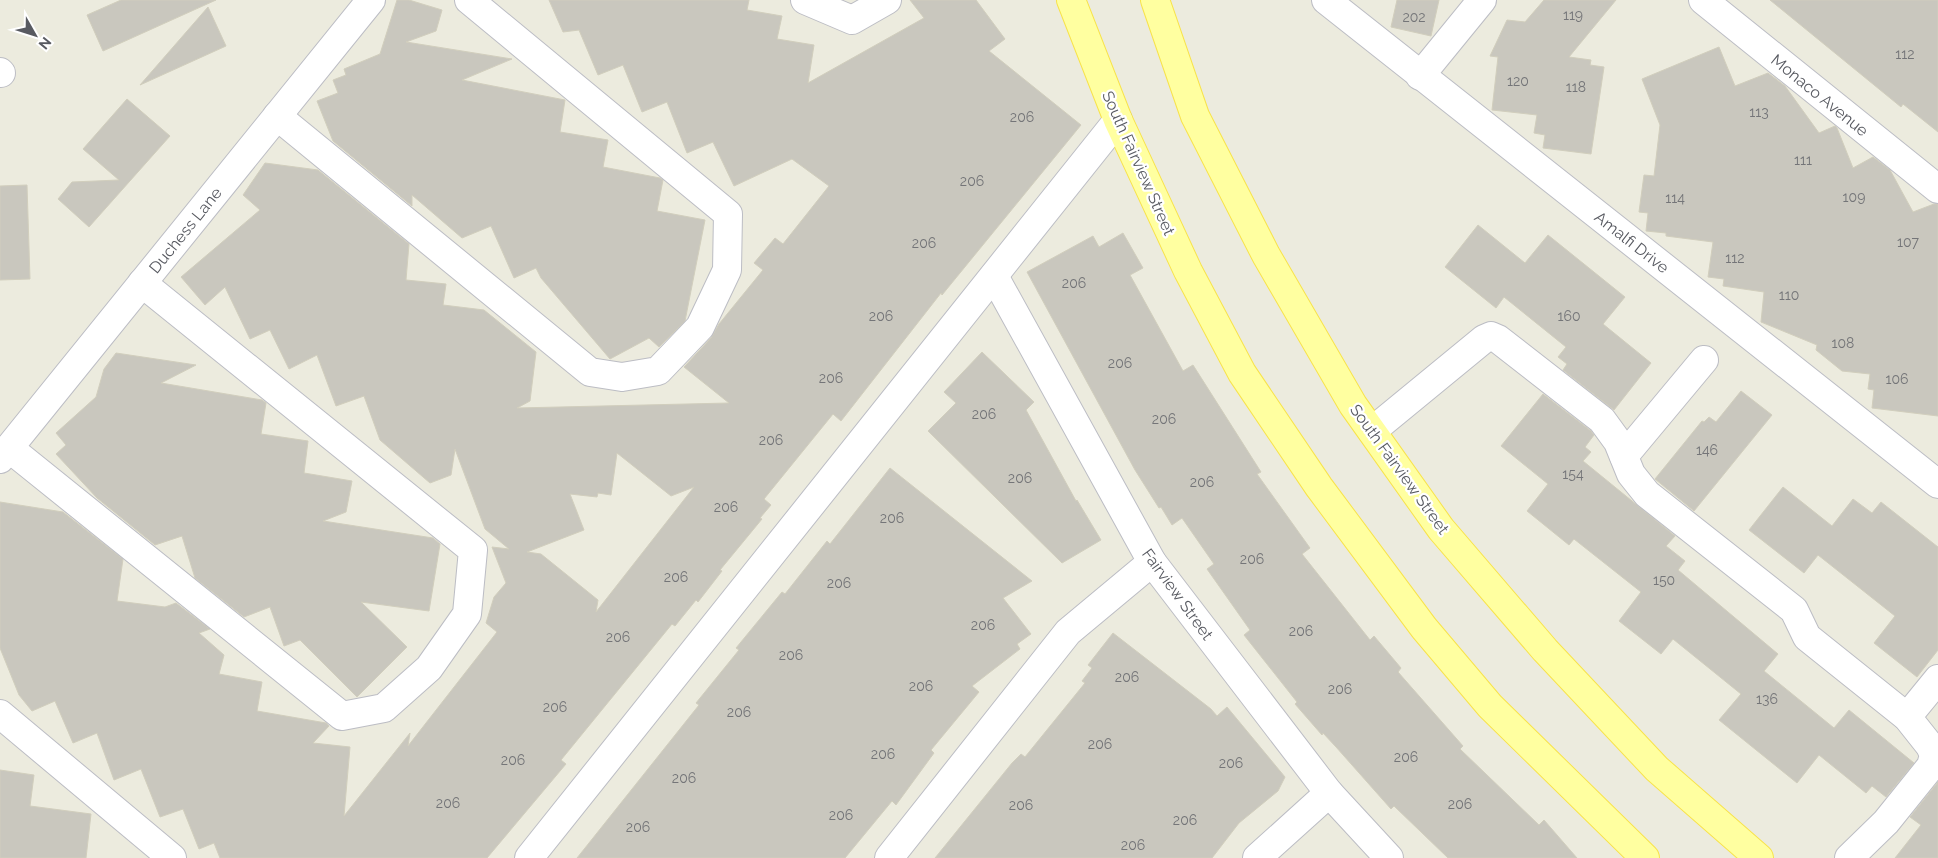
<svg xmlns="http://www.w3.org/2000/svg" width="1938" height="858" font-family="Raleway,sans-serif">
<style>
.building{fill:#c9c7be;stroke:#d1cebd;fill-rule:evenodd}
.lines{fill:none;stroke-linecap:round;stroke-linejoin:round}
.minor-casing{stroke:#bcbdc4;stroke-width:30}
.major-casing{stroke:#f8e34b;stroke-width:30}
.minor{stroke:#fff;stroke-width:28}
.major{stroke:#ffffa0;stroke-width:28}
.labels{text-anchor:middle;stroke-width:4.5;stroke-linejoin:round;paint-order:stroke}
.number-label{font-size:14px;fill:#747578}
.street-label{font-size:16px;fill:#585a61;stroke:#fff}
</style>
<rect width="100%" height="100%" fill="#ecebde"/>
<!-- building -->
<g class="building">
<path d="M121,0H216L103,51L87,15Z"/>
<path d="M397,0H409L442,10L436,31L406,42L512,59L462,80L565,100L560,132L608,140L603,167L660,178L663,180L657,211L705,220L685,321L659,347L649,338L610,359L541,278L536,268L514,278L491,226L462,238L412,195V206L333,141L317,101L338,93L333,80L346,75L344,69L380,54Z"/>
<path d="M549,0H749L747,10L782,16L777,39L814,45L808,83L924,18L910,0H976L1005,39L989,51L1081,125L942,295L941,293L841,421L833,414L764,499L771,505L760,518L762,519L720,570L722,571L698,602L696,600L675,626L672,624L561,760L566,764L487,858H220L214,843L199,849L183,809L160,817L141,769L114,780L97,733L73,743L55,701L32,711L19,695L0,648V502L63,512L123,559L117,601L165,607L176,603L210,629L199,633L224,655L219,674L262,682L257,711L326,723L329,726L313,743L350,747L344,816L410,733L408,746L497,632L486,623L494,597L506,583L492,547L509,549L485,529L455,449L451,475L430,483L380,440L364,396L336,406L317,355L289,369L270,330L250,339L225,287L205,305L181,277L260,210L243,195L265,163L318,170L409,244L406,280L446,284L443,305L484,310L536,352L530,401L517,408L729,403L684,367L711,338L719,324L763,270L754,263L775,238L783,244L829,186L792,159L734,186L713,142L687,153L667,102L642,112L623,65L598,75L579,30L563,32ZM617,453L671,496L694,487L596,612L598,600L541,554L527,552L584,530L570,494L597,497L598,493L611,495Z"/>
<path d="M1397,0H1439L1431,36L1391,27Z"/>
<path d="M1544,0H1616L1569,57L1591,60L1590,65L1604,67L1591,154L1543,148L1545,135L1534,133L1537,115L1492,110L1498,57L1490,56L1507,20L1525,22Z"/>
<path d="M1770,0H1938V132L1903,104L1901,107Z"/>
<path d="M208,7L226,46L140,85Z"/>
<path d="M1719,47L1735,86L1768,73L1785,86L1819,133L1835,126L1837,128L1853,168L1873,157L1890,170L1913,212L1934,204H1938V416L1872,408L1874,390L1868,389L1870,374L1842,371L1816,350L1817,345L1761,322L1764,292L1723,286L1724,279L1708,277L1713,242L1666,236V233L1646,231L1648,213L1639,212L1644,175L1654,176L1660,125L1642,79Z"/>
<path d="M127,99L170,136L89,227L58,199L72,182L119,180L83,149Z"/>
<path d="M27,185L30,279L0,280V186Z"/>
<path d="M1478,225L1525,263L1548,235L1625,297L1603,324L1651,363L1614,410L1563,370L1567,364L1558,357L1566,347L1504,297L1496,308L1445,267Z"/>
<path d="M1123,233L1143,268L1130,275L1183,371L1193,365L1261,472L1257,474L1310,548L1302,554L1370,640L1374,636L1401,668L1398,672L1463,746L1460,749L1539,825L1544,820L1577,858H1448L1394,806L1391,809L1336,747L1323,733L1322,735L1295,704L1297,702L1244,635L1250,630L1207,569L1214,564L1182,518L1172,525L1161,507L1159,508L1135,470L1027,272L1093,236L1099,247Z"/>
<path d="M982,352L1034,402L1026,410L1076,501L1077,500L1101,540L1062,563L928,431L956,403L944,392Z"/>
<path d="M116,353L196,365L161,383L262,400L266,403L261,434L308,441L304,473L352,481L346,512L323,521L433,538L440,544L429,611L361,602L407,647L357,697L300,640L284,646L270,607L244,617L195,578L182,536L155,545L97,498L56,454L66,445L56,433L96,397L104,369Z"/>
<path d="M1741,391L1772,415L1694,511L1655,479L1702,421L1704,422L1709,417L1716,422Z"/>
<path d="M1543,394L1591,431L1594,435L1585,447L1591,452L1583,461L1675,536L1666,546L1685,561L1678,570L1778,654L1764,671L1834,728L1849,710L1914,763L1886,797L1872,786L1866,793L1819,755L1797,783L1719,720L1741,694L1673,639L1661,654L1619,621L1641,592L1574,539L1569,545L1527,511L1548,484L1501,446Z"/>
<path d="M890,468L1032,581L1003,598L1031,634L1017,644L1020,649L972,686L979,692L931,750L934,753L896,805L892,801L845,858H577L699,705L696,703L739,650L736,648L782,592L785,594L827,541L830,544Z"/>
<path d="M1783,487L1832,526L1853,499L1872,513L1881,502L1938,547V650L1917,677L1874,643L1895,616L1818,555L1804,573L1749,530Z"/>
<path d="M1113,633L1211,709L1217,716L1227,707L1285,777L1278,791L1239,823L1212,858H935L1012,763L1021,754L1025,757L1085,683L1082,681L1092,668L1088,665Z"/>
<path d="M0,770L34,775L30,806L91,814L86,858H0Z"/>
<path d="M1938,782V858H1895L1921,825L1910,817Z"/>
</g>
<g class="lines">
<defs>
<g id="minor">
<path d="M805,0L852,20L887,0"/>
<path d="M1326,0L1938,484"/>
<path d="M1703,0L1938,189"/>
<path d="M0,72L1,73"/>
<path d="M1420,76L1482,0"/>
<path d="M277,116L590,372L622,377L658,371L700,327L727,270L728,214L469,0"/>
<path d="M994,276L1152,562L1329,793L1389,858"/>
<path d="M1372,431L1484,339L1491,336L1498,339L1602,420L1618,442L1631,474L1647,494L1794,610L1807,637L1907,717L1930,746L1934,755L1931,766L1886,822L1849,858"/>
<path d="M9,448L342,716L384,708L429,668L467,614L473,550L142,283"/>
<path d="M1624,456L1704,360"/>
<path d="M0,459L371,0"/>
<path d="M0,714L172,858"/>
<path d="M1907,717L1938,679"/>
<path d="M529,858L1118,120"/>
<path d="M889,858L1068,632L1152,562"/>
<path d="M1257,858L1329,793"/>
</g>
<g id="major">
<path d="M1071,0L1118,120L1188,271L1242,373L1319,487L1424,628L1490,706L1645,858"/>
<path d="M1155,0L1195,116L1266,255L1353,405L1441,529L1545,650L1657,769L1759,858"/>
</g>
</defs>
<!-- minor casing -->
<use href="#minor" class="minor-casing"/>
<!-- major casing -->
<use href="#major" class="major-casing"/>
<!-- minor -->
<use href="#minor" class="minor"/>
<!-- major -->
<use href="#major" class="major"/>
</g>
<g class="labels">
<!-- number labels -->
<g class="number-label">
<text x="1573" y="20">119</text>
<text x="1414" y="22">202</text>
<text x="1905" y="59">112</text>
<text x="1518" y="86">120</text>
<text x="1576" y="92">118</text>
<text x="1759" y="117">113</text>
<text x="1022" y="122">206</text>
<text x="1803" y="165">111</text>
<text x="972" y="186">206</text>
<text x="1854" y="202">109</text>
<text x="1675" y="203">114</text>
<text x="1908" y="247">107</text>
<text x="924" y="248">206</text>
<text x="1735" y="263">112</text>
<text x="1074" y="288">206</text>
<text x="1789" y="300">110</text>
<text x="881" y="321">206</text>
<text x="1569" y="321">160</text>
<text x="1843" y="348">108</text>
<text x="1120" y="368">206</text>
<text x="831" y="383">206</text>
<text x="1897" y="384">106</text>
<text x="984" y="419">206</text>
<text x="1164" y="424">206</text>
<text x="771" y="445">206</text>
<text x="1707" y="455">146</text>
<text x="1573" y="479">154</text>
<text x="1020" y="483">206</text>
<text x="1202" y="487">206</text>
<text x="726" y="512">206</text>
<text x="892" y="523">206</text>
<text x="1252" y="564">206</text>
<text x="676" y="582">206</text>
<text x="1664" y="585">150</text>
<text x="839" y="588">206</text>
<text x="983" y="630">206</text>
<text x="1301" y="636">206</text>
<text x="618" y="642">206</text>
<text x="791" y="660">206</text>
<text x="1127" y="682">206</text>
<text x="921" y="691">206</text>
<text x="1340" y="694">206</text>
<text x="1767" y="704">136</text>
<text x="555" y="712">206</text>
<text x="739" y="717">206</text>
<text x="1100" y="749">206</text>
<text x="883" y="759">206</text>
<text x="1406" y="762">206</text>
<text x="513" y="765">206</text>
<text x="1231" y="768">206</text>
<text x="684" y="783">206</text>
<text x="448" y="808">206</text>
<text x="1460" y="809">206</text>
<text x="1021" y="810">206</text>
<text x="841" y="820">206</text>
<text x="1185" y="825">206</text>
<text x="638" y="832">206</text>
<text x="1133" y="850">206</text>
</g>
<!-- street labels -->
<g class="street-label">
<text transform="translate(1820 95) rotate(39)" y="6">Monaco Avenue</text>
<text transform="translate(1139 163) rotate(66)" y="6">South Fairview Street</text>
<text transform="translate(185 230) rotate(-51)" y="6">Duchess Lane</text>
<text transform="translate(1632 242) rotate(38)" y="6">Amalfi Drive</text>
<text transform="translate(1400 469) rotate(54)" y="6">South Fairview Street</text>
<text transform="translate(1178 594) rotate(54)" y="6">Fairview Street</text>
</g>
</g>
<!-- north arrow -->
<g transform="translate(35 35) rotate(129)" stroke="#ffffff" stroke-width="4" paint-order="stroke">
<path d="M0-4L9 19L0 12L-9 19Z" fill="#585a61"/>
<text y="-8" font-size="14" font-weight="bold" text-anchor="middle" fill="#585a61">N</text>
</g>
</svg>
